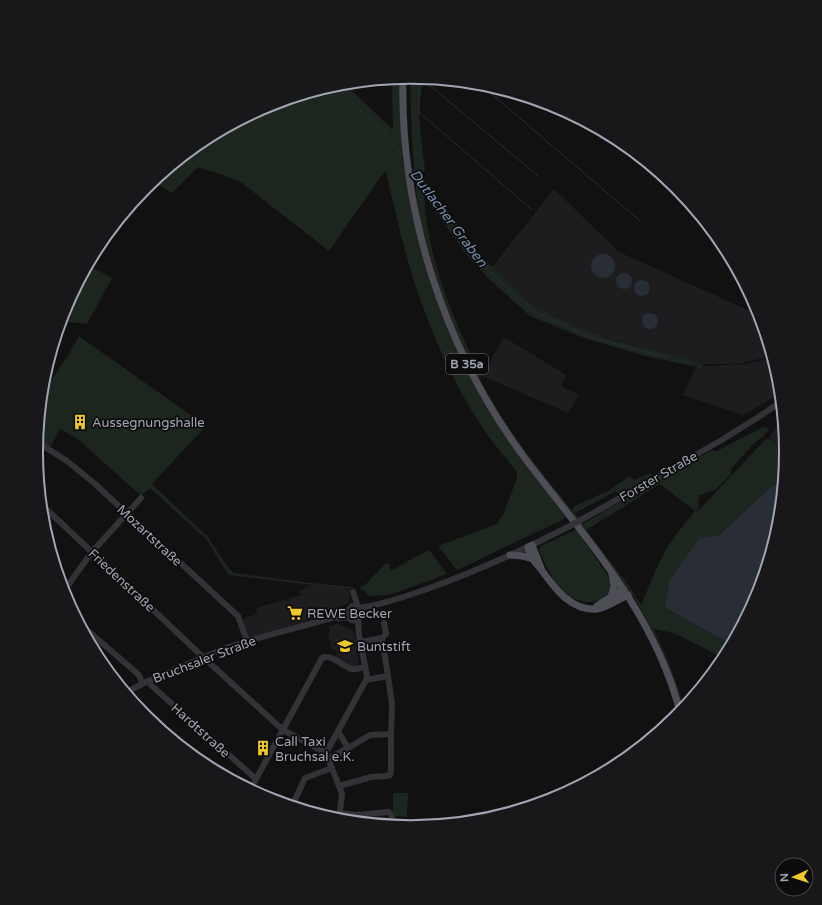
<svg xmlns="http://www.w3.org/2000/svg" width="822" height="905" font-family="'Varela Round',sans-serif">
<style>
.built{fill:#1d1d1f}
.green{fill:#1d251f;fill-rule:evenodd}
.water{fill:#282d36}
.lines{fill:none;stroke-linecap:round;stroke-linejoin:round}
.stream{stroke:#282d36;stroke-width:1}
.minor{stroke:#323237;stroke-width:6}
.major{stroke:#4e4e56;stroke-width:7}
.minor-bridge{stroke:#323237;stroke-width:6}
.labels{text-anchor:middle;stroke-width:3.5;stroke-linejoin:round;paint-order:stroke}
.shield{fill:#0c0c0d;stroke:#757781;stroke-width:1}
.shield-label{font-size:12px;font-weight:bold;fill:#a2a5b3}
.poi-label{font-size:13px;fill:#a2a5b3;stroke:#0c0c0d;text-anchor:start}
.street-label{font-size:13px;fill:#a2a5b3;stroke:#0c0c0d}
.water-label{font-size:14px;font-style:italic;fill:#798eae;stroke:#0c0c0d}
.rim{fill:none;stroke:#a2a5b3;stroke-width:2}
</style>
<rect width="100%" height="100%" fill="#111112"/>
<!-- built -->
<g class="built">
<path d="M554,189L619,252L759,315L772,356L737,364H704L669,354L615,341L569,323L533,306L492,267Z"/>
<path d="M504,337L566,375L561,386L579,395L568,413L482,376Z"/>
<path d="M772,358L779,380L780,392L772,399L743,415L683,395L696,367L701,370L703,366L746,364Z"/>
<path d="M782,415L785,448L769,439Z"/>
<path d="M311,585L350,589L349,603L314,619L248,638L243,619L257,614L256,608L301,595L299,591Z"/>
<path d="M338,623L354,632L359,649L357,650L359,662L356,667H353L335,657L337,652L332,649L328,633H330L329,626Z"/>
</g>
<!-- green -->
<g class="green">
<path d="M410,78L424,79C415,108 422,140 425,170L421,174L477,253L533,306L569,323L614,341L669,354L704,364L701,370L696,367L646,356L587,339L530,316L489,279L467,255L424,196C427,256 454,324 482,376L479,378C504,426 537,468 572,510L575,506L608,491L630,476L634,480L651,473L653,477L619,496L616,491L575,513L583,524L630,495L712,450L717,451L763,427L768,428V430L763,437L755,442L732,468L730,475L715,490L700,495L698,502L699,506L696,511L697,512L766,439H769L785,448L783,484L773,485L719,535L700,538L666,607L710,633L732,644L724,658L674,633L654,629C666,655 677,681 684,709L682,710L670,671L658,641L634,597L610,564L527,458L492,404L463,349L441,294L421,224L417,198L412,143ZM660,484L695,511C681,528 667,545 658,565C652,578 647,592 641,605L629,586L586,530Z"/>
<path d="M392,79H400L402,158L425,260L495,420L532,473L565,516L564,519L457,570L438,546L497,524L503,515L517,478V472C506,457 492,443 482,427C453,383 431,333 415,284C403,248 395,210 386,172H384L329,251L242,183L223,175L198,167L172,193L153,182L203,141L268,106L338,85L345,84L393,130Z"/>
<path d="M88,265L112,278L87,324L61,321L65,309Z"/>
<path d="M79,336L206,426L152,484L208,537L227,566L233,573L311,583L354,587L350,589L330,587L228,575L207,540L150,488L141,496L79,440L60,429L50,448L37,440L42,394L69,354Z"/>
<path d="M575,530H577L608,576C618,604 586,608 568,595C554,585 547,567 539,551L541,546Z"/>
<path d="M429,550L447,574L398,592L386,595L369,596L364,590L359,588L366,584L386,563L389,564L391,570L395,569L411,559Z"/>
<path d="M393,793H408L407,817L393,816Z"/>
</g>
<!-- water -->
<g class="water">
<circle cx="603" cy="266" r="12"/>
<circle cx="624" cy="281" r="8"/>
<circle cx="642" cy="288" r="8"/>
<circle cx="650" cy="321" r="8"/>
<path d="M783,484L779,526L757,596L732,644L710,633L665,607L670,579L700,538L719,535L773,485Z"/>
</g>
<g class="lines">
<!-- stream -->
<g class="stream">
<path d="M421,79L419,84V112L531,209"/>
<path d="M422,79L538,176"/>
<path d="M382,80L388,85"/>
<path d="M480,84L640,221"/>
<path d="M335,86L381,129L404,157"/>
<path d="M412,168L424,183L476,259L533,311L587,336L669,358"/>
</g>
<!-- minor -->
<g class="minor">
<path d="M37,442L67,461L95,484L238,616L247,641"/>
<path d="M41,504L203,657L283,730L326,753"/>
<path d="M588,516L720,441L757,418L781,402"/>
<path d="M63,592L92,552L141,498"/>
<path d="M353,592L358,607"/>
<path d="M360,608C383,604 405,597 427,589C475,572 521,551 566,528"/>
<path d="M338,618L348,617L351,620L357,621L362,616L361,610L358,607L352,606L348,610V617"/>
<path d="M79,623L139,675L142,683"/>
<path d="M382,638L386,634L384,623"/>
<path d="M361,642L382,638L388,676L366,680"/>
<path d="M388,676L392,704L391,734"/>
<path d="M148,681L152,686L256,779"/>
<path d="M125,693L148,681L223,649L247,641L332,618L347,612"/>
<path d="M338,731L348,748L370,735L391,734V771L390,775L386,776L371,777L339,786"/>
<path d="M328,759L348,748"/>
<path d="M250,790L322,658C332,653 342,667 352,669C356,670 361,668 365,667"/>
<path d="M292,806L305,778L332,768"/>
<path d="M340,813L356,815L389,812L392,816L391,826"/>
<path d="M339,820L342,794L326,753L366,680L367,676L359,635L358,620"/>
</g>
<!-- major -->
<g class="major">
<path d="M403,78C400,212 444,349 524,457C585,538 654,611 680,712"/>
<path d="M532,545L541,568"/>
<path d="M528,547C529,559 537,563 543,572C556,590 572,611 597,609C607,608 619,599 628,595"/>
<path d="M510,555L522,556L530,558"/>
<path d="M611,597L614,586L612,574"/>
<path d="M597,606L620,591L624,590"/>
</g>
<!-- minor-bridge -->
<path class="minor-bridge" d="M566,528L588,516"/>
</g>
<!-- icons -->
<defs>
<symbol id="building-bare" viewBox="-9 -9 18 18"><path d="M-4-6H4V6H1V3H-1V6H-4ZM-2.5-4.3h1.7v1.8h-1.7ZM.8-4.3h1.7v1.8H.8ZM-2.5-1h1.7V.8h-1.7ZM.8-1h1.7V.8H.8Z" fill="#efc92c" stroke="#0c0c0d" stroke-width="2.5" paint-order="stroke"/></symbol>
<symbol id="supermarket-bare" viewBox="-9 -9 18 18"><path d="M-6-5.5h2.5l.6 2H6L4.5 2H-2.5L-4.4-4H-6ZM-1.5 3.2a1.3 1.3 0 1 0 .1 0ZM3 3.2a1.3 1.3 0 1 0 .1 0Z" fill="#efc92c" stroke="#0c0c0d" stroke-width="2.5" paint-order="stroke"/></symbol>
<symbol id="school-bare" viewBox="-9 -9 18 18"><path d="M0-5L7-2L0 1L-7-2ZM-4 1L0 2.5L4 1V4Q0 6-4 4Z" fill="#efc92c" stroke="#0c0c0d" stroke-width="2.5" paint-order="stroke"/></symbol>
</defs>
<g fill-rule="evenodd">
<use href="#building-bare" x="69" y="411" width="22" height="22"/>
<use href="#supermarket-bare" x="284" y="602" width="22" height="22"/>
<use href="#school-bare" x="334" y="635" width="22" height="22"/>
<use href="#building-bare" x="252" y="737" width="22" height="22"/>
</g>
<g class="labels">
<!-- shield labels -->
<rect class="shield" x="446" y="354" width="42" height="20" rx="3"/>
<g class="shield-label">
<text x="467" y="368">B 35a</text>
</g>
<!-- poi labels -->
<g class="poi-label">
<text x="92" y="427">Aussegnungshalle</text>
<text x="307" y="618">REWE Becker</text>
<text x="357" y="651">Buntstift</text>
<text x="275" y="746">Call Taxi<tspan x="275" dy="15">Bruchsal e.K.</tspan></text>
</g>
<!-- street labels -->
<g class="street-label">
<text transform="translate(658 476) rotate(-30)" y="5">Forster Straße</text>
<text transform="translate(150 535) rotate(43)" y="5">Mozartstraße</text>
<text transform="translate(122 580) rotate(43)" y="5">Friedenstraße</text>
<text transform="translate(204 659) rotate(-21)" y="5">Bruchsaler Straße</text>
<text transform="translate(201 730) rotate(42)" y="5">Hardtstraße</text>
</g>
<!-- water labels -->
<g class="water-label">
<text transform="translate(449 218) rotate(53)" y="5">Dutlacher Graben</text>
</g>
</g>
<!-- crop -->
<path d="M0 0H822V905H0ZM43 452a368 368 0 1 1 736 0a368 368 0 1 1-736 0Z" fill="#18181a" fill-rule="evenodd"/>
<path class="rim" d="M43 452a368 368 0 1 1 736 0a368 368 0 1 1-736 0Z"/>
<!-- north arrow -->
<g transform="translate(794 877) rotate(267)"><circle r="19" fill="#0c0c0d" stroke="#48494f"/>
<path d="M0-3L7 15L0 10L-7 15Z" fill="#efc92c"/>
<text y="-6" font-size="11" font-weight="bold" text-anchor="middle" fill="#a2a5b3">N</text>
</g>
</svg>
